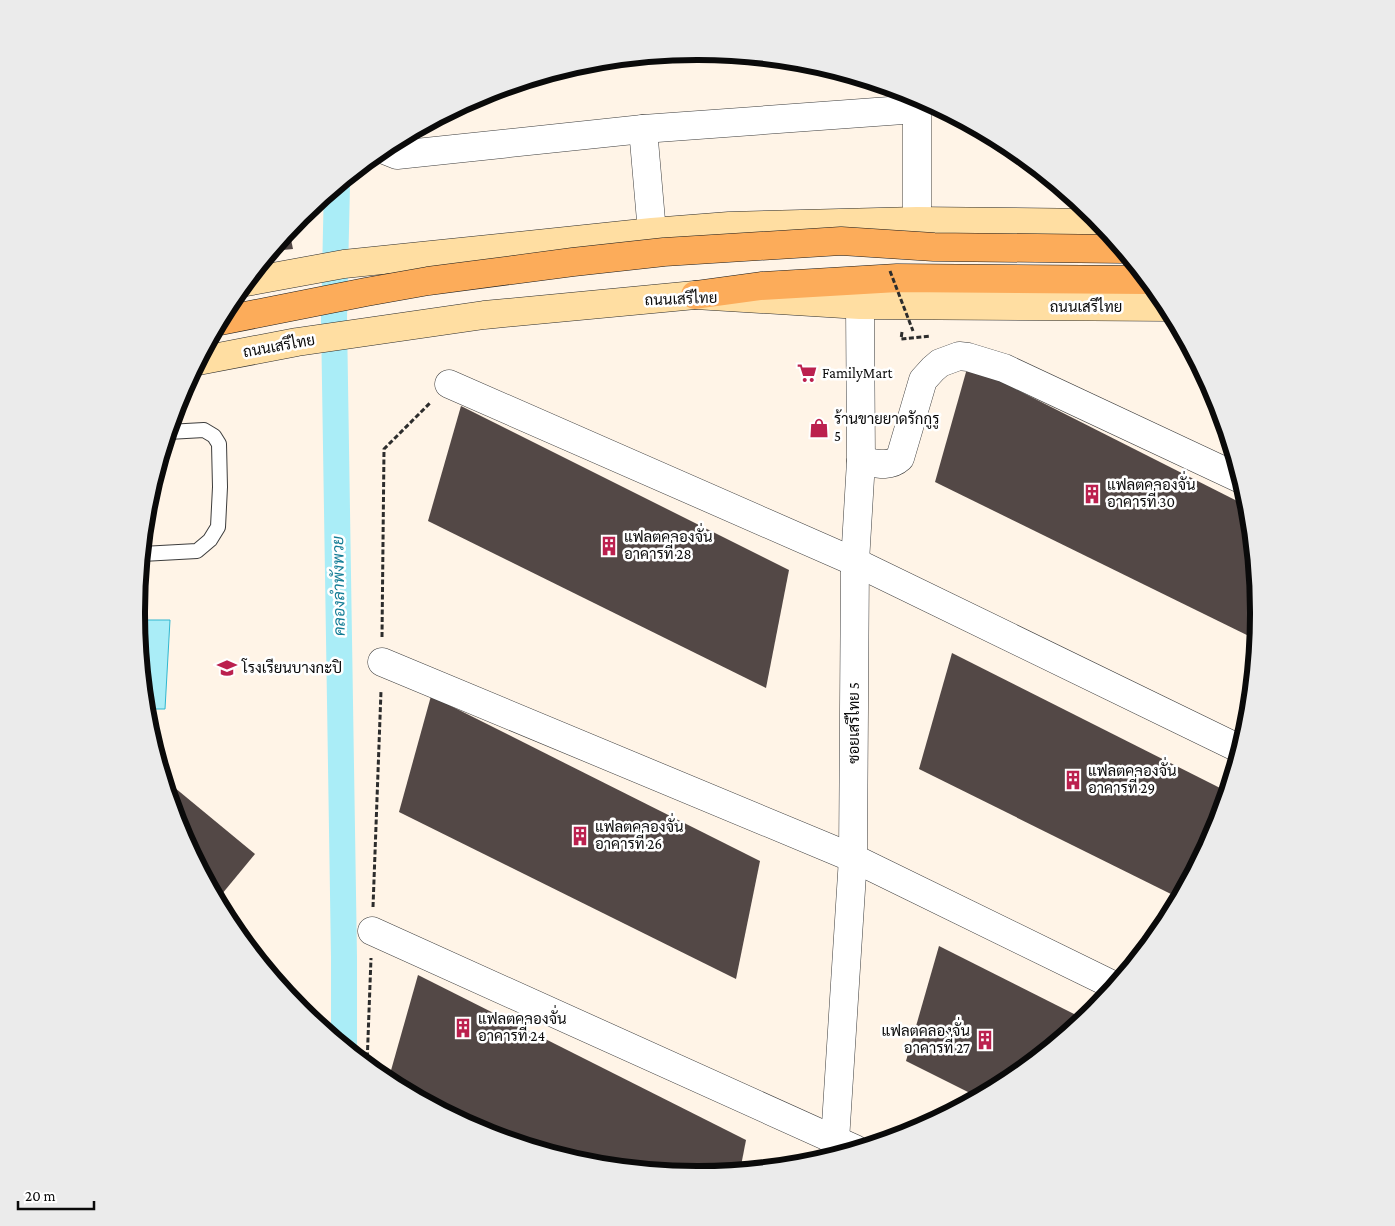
<svg xmlns="http://www.w3.org/2000/svg" width="1395" height="1226" font-family="'Crimson Pro',Sarabun,serif">
<style>
.water{fill:#aaedf7;stroke:#30b7d0}
.lines{fill:none;stroke-linecap:round;stroke-linejoin:round}
.canal{stroke:#aaedf7;stroke-width:26}
.building{fill:#534846}
.lane-casing{stroke:#3d3d3d;stroke-width:16}
.street-casing{stroke:#3d3d3d;stroke-width:29}
.secondary-casing{stroke:#2c2c2c;stroke-width:29}
.primary-casing{stroke:#1b1b1b;stroke-width:29}
.path{stroke:#2c2c2c;stroke-width:3;stroke-dasharray:5 2.5;stroke-linecap:butt}
.lane{stroke:#fff;stroke-width:14}
.street{stroke:#fff;stroke-width:28}
.secondary{stroke:#ffdea2;stroke-width:28}
.primary{stroke:#fcac5a;stroke-width:28}
.primary-bridge-casing{stroke:#1b1b1b;stroke-width:29;stroke-linecap:butt}
.path-bridge{stroke:#2c2c2c;stroke-width:3;stroke-dasharray:5 2.5;stroke-linecap:butt}
.primary-bridge{stroke:#fcac5a;stroke-width:28}
.labels{text-anchor:middle;stroke-width:5;stroke-linejoin:round;paint-order:stroke}
.street-label{font-size:15px;fill:#0a0a0a;stroke:#fff}
.poi-label{font-size:15px;fill:#0a0a0a;stroke:#fff;text-anchor:start}
.water-label{font-size:16px;font-style:italic;fill:#127c95;stroke:#fff}
.rim{fill:none;stroke:#0a0a0a;stroke-width:6}
</style>
<rect width="100%" height="100%" fill="#fff4e7"/>
<!-- water -->
<path class="water" d="M136,620H170L165,709H145Z"/>
<g class="lines">
<!-- canal -->
<path class="canal" d="M337,185L334,319L344,957V1046"/>
</g>
<!-- building -->
<g class="building">
<path d="M289,230L293,249L272,251L288,231Z"/>
<path d="M968,365L1249,507L1259,613L1257,640L935,482Z"/>
<path d="M461,406L789,570L766,688L428,521Z"/>
<path d="M952,653L1228,792L1216,828L1179,898L919,769Z"/>
<path d="M431,696L760,861L736,979L399,812Z"/>
<path d="M163,778L255,854L217,900L178,828Z"/>
<path d="M939,946L1084,1019L1009,1080L978,1097L906,1061Z"/>
<path d="M418,975L746,1140L740,1171L697,1175L588,1164L482,1132L388,1081Z"/>
</g>
<g class="lines">
<defs>
<path id="lane" d="M142,554L197,551L210,540L218,527L220,487L219,444L214,436L204,430L168,432"/>
<g id="street">
<path d="M643,129L652,232"/>
<path d="M382,149L397,155L643,129L917,109"/>
<path d="M917,221V96"/>
<path d="M449,384L855,562L1240,749"/>
<path d="M861,461C875,463 889,468 900,458L923,380L933,369L940,363L959,356L968,357L1004,368L1241,479"/>
<path d="M382,662L853,858L1115,986"/>
<path d="M372,931L855,1149"/>
<path d="M834,1156L853,858L855,562L861,461L860,305"/>
</g>
<g id="secondary">
<path d="M246,282L344,264L652,232L729,226L917,221L1101,223"/>
<path d="M198,361L297,342L484,315L695,295L860,305L1168,307"/>
</g>
<path id="primary" d="M695,295L761,286L897,278L1147,280"/>
</defs>
<!-- lane casing -->
<use href="#lane" class="lane-casing"/>
<!-- street casing -->
<use href="#street" class="street-casing"/>
<!-- secondary casing -->
<use href="#secondary" class="secondary-casing"/>
<!-- primary casing -->
<use href="#primary" class="primary-casing"/>
<!-- path -->
<g class="path">
<path d="M902,332L901,339L931,336"/>
<path d="M382,637L384,449L430,403"/>
<path d="M373,907L381,691"/>
<path d="M367,1065L371,958"/>
</g>
<!-- lane -->
<use href="#lane" class="lane"/>
<!-- street -->
<use href="#street" class="street"/>
<!-- secondary -->
<use href="#secondary" class="secondary"/>
<!-- primary -->
<use href="#primary" class="primary"/>
<defs>
<path id="primary-bridge" d="M220,321L366,292L428,281L573,262L664,252L841,241L934,247L1122,249"/>
</defs>
<!-- primary-bridge casing -->
<use href="#primary-bridge" class="primary-bridge-casing"/>
<!-- path-bridge -->
<path class="path-bridge" d="M890,271L913,331"/>
<!-- primary-bridge -->
<use href="#primary-bridge" class="primary-bridge"/>
</g>
<!-- icons -->
<defs>
<symbol id="supermarket-bare" viewBox="-9 -9 18 18"><path d="M-6-5.5h2.5l.6 2H6L4.5 2H-2.5L-4.4-4H-6ZM-1.5 3.2a1.3 1.3 0 1 0 .1 0ZM3 3.2a1.3 1.3 0 1 0 .1 0Z" fill="#bb204e" stroke="#fff" stroke-width="2.5" paint-order="stroke"/></symbol>
<symbol id="shop-bare" viewBox="-9 -9 18 18"><path d="M-5-2.5h2.3a2.7 3.5 0 0 1 5.4 0H5L5.5 6h-11ZM-1.5-2.5h3a1.5 2.3 0 0 0-3 0Z" fill="#bb204e" stroke="#fff" stroke-width="2.5" paint-order="stroke"/></symbol>
<symbol id="building-bare" viewBox="-9 -9 18 18"><path d="M-4-6H4V6H1V3H-1V6H-4ZM-2.5-4.3h1.7v1.8h-1.7ZM.8-4.3h1.7v1.8H.8ZM-2.5-1h1.7V.8h-1.7ZM.8-1h1.7V.8H.8Z" fill="#bb204e" stroke="#fff" stroke-width="2.5" paint-order="stroke"/></symbol>
<symbol id="school-bare" viewBox="-9 -9 18 18"><path d="M0-5L7-2L0 1L-7-2ZM-4 1L0 2.5L4 1V4Q0 6-4 4Z" fill="#bb204e" stroke="#fff" stroke-width="2.5" paint-order="stroke"/></symbol>
</defs>
<g fill-rule="evenodd">
<use href="#supermarket-bare" x="793" y="359" width="28" height="28"/>
<use href="#shop-bare" x="805" y="414" width="28" height="28"/>
<use href="#building-bare" x="1078" y="480" width="28" height="28"/>
<use href="#building-bare" x="595" y="532" width="28" height="28"/>
<use href="#school-bare" x="213" y="654" width="28" height="28"/>
<use href="#building-bare" x="1059" y="766" width="28" height="28"/>
<use href="#building-bare" x="566" y="822" width="28" height="28"/>
<use href="#building-bare" x="449" y="1014" width="28" height="28"/>
<use href="#building-bare" x="971" y="1026" width="28" height="28"/>
</g>
<g class="labels">
<!-- street labels -->
<g class="street-label">
<text transform="translate(681 299) rotate(-2)" y="5">ถนนเสรีไทย</text>
<text x="1086" y="312">ถนนเสรีไทย</text>
<text transform="translate(279 346) rotate(-10)" y="5">ถนนเสรีไทย</text>
<text transform="translate(854 723) rotate(-90)" y="5">ซอยเสรีไทย 5</text>
</g>
<!-- poi labels -->
<g class="poi-label">
<text x="822" y="378">FamilyMart</text>
<text x="834" y="424">ร้านขายยาดรักกูรู<tspan x="834" dy="17">5</tspan></text>
<text x="1107" y="490">แฟลตคลองจั่น<tspan x="1107" dy="17">อาคารที่ 30</tspan></text>
<text x="624" y="542">แฟลตคลองจั่น<tspan x="624" dy="17">อาคารที่ 28</tspan></text>
<text x="242" y="673">โรงเรียนบางกะปิ</text>
<text x="1088" y="776">แฟลตคลองจั่น<tspan x="1088" dy="17">อาคารที่ 29</tspan></text>
<text x="595" y="832">แฟลตคลองจั่น<tspan x="595" dy="17">อาคารที่ 26</tspan></text>
<text x="478" y="1024">แฟลตคลองจั่น<tspan x="478" dy="17">อาคารที่ 24</tspan></text>
<text x="970" y="1036" text-anchor="end">แฟลตคลองจั่น<tspan x="970" dy="17">อาคารที่ 27</tspan></text>
</g>
<!-- water labels -->
<g class="water-label">
<text transform="translate(338 586) rotate(-91)" y="6">คลองลำพังพวย</text>
</g>
</g>
<!-- crop -->
<path d="M0 0H1395V1226H0ZM697 60H698A552 552 0 0 1 1250 612V614A552 552 0 0 1 698 1166H697A552 552 0 0 1 145 614V612A552 552 0 0 1 697 60Z" fill="#ebebeb" fill-rule="evenodd"/>
<path class="rim" d="M697 60H698A552 552 0 0 1 1250 612V614A552 552 0 0 1 698 1166H697A552 552 0 0 1 145 614V612A552 552 0 0 1 697 60Z"/>
<!-- scale -->
<path d="M18 1201v8h76v-8" fill="none" stroke="#0a0a0a" stroke-width="2.5"/>
<text x="25" y="1201" font-size="15" fill="#0a0a0a" stroke="#ffffff" stroke-width="4" paint-order="stroke">20 m</text>
</svg>
